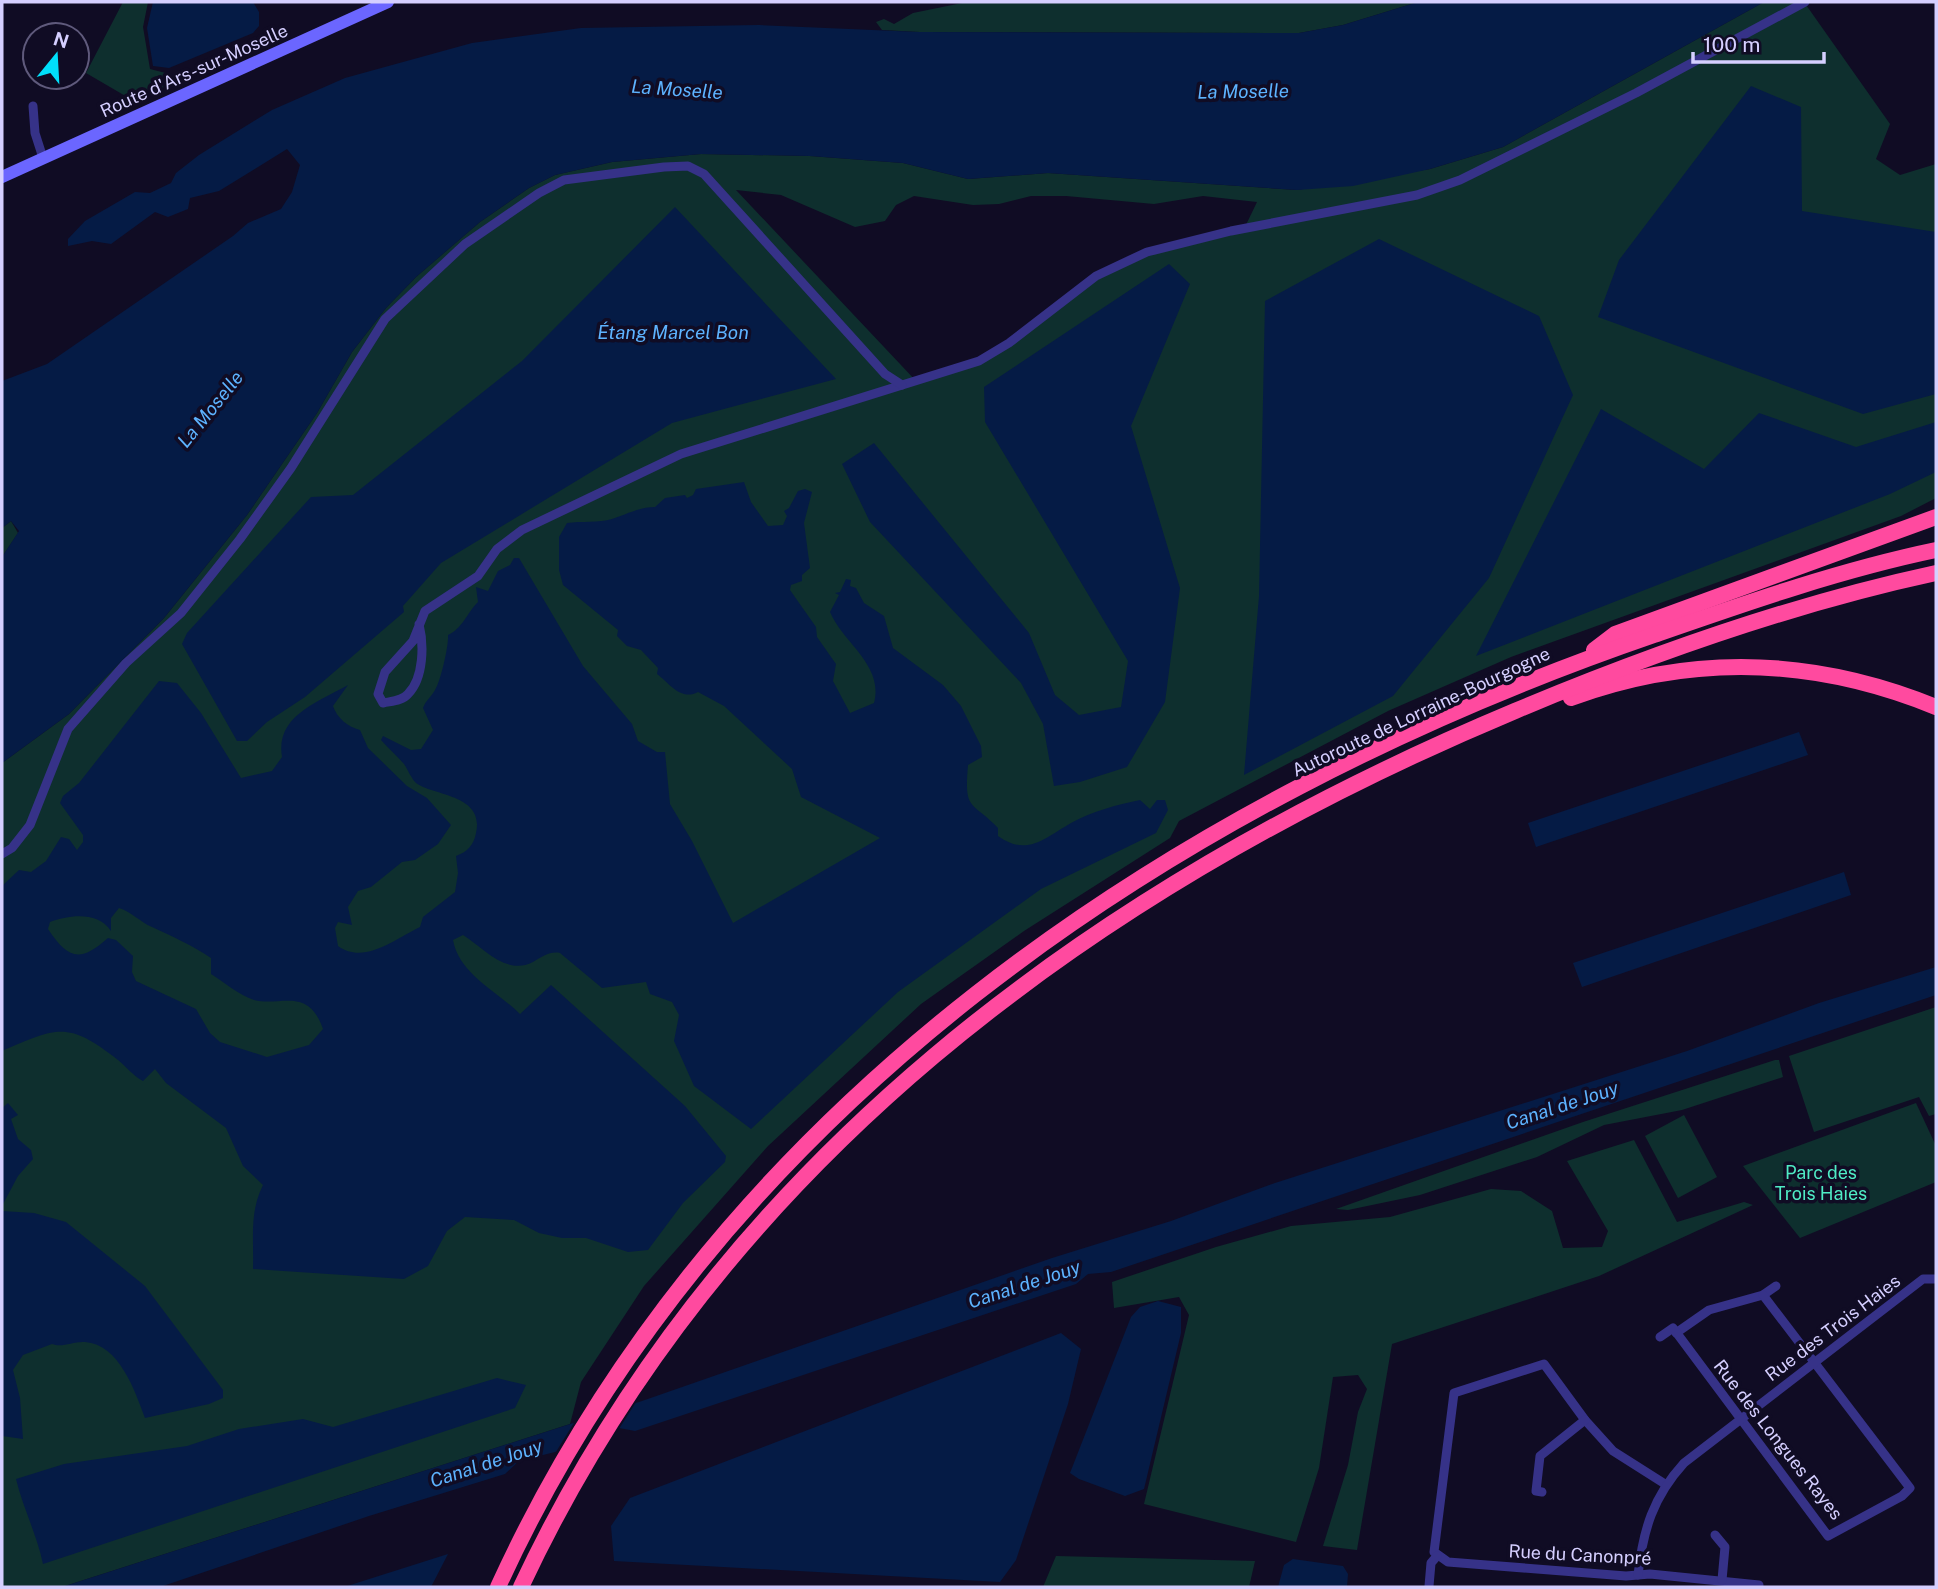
<svg xmlns="http://www.w3.org/2000/svg" width="1938" height="1589" font-family="'Public Sans',sans-serif">
<style>
.green{fill:#0e2f2e;fill-rule:evenodd}
.water{fill:#051b45;fill-rule:evenodd}
.pier{fill:#100c24}
.lines{fill:none;stroke-linecap:round;stroke-linejoin:round}
.minor{stroke:#363288;stroke-width:9}
.secondary{stroke:#6b66ff;stroke-width:12}
.motorway{stroke:#ff4a9f;stroke-width:16}
.labels{text-anchor:middle;stroke-width:7;stroke-linejoin:round;paint-order:stroke}
.street-label{font-size:18px;fill:#d5cfff;stroke:#100c24}
.park-label{font-size:18px;fill:#4febc5;stroke:#100c24}
.water-label{font-size:19px;font-style:italic;fill:#5db3ff;stroke:#100c24}
</style>
<rect width="100%" height="100%" fill="#100c24"/>
<!-- green -->
<g class="green">
<path d="M123,2H148L143,27L150,69L185,78L134,101L86,73Z"/>
<path d="M967,2H1418L1343,25L1299,33L919,32L882,30L876,22L884,19L894,24L913,13Z"/>
<path d="M1764,2H1804L1890,124L1876,159L1900,175L1936,164V498L1901,516L1511,657L1388,711L1179,821L1170,838L1024,931L921,1004L768,1146L644,1286L581,1382L570,1424L62,1587H2V763L69,714L164,618L247,515L317,413L352,352L386,308L416,277L480,222L529,188L555,175L612,162L701,154L810,156L903,163L968,179L1048,173L1297,190L1430,169L1503,147ZM736,190L781,195L855,227L885,221L896,205L914,196L973,205L999,204L1031,196H1066L1154,204L1203,196L1257,202L1244,229L1147,252L1096,276L979,361L917,382Z"/>
<path d="M11,521L18,533L2,557V528Z"/>
<path d="M1936,1007V1114L1929,1116L1919,1097L1814,1132L1789,1056Z"/>
<path d="M1775,1060H1779L1783,1077L1682,1110L1604,1125L1537,1157L1420,1195L1348,1210L1336,1209L1583,1122Z"/>
<path d="M1916,1103L1936,1146V1182L1800,1238L1743,1166Z"/>
<path d="M1684,1115L1717,1177L1678,1198L1645,1136Z"/>
<path d="M1634,1140L1677,1222L1744,1202L1753,1205L1599,1276L1392,1344L1357,1550L1323,1546L1348,1465L1358,1412L1367,1389L1358,1375L1333,1377L1319,1468L1296,1542L1144,1504L1189,1315L1179,1297L1114,1308L1112,1282L1216,1247L1291,1226L1390,1217L1491,1189L1521,1191L1552,1211L1563,1248L1602,1247L1608,1231L1567,1161Z"/>
<path d="M1056,1556L1255,1561L1249,1587H1043Z"/>
</g>
<!-- water -->
<g class="water">
<path d="M153,2H253L259,12V26L253,33L169,68L153,66L147,28Z"/>
<path d="M1418,2H1764L1503,147L1430,169L1353,186L1297,190L1048,173L968,179L903,163L810,156L701,154L612,162L555,175L529,188L480,222L416,277L386,308L352,352L317,413L247,515L164,618L69,714L2,763V557L19,531L11,521L2,528V381L47,364L233,236L248,223L281,209L292,192L300,165L287,149L219,191L190,198L188,209L168,217L155,212L111,244L92,241L68,246V239L85,221L135,192L150,193L171,183L176,173L199,155L272,110L345,78L472,43L581,28L759,25L919,32L1299,33L1343,25Z"/>
<path d="M1751,86L1801,107L1802,211L1936,232V394L1863,414L1598,317L1619,260Z"/>
<path d="M675,207L836,379L672,423L441,563L403,606L404,612L305,697L267,722L247,741H237L182,644L187,633L311,497L353,495L522,361Z"/>
<path d="M1379,239L1539,316L1573,395L1489,578L1393,696L1244,775L1259,596L1265,301Z"/>
<path d="M1169,264L1190,284L1131,426L1180,588L1165,702L1127,767L1080,782L1054,786L1043,724L1021,683L870,522L842,464L874,443L1029,633L1055,695L1079,715L1121,707L1128,661L985,422L984,387Z"/>
<path d="M1601,409L1704,469L1759,413L1856,447L1936,422V472L1890,494L1476,656Z"/>
<path d="M744,482L751,502L768,526L783,525L787,516L784,511L789,508L798,491L805,489L812,492L804,523L810,568L802,575V581L791,585L790,590L816,627L817,637L836,664L833,681L850,713L874,703C884,665 843,643 830,612L839,595L835,593L840,592L846,579L851,580L850,586L856,588L864,603L884,616L893,648L943,685L961,706L981,746L982,757L968,765C964,812 971,800 998,828V836C1027,857 1045,838 1071,823C1093,811 1116,805 1140,800L1150,809L1157,800H1165L1168,810L1156,833L1041,889L898,992L751,1129L694,1086L674,1041L679,1015L672,1002L650,994L646,982L602,988L560,953C550,951 542,957 533,962C506,976 484,948 463,935L453,940C459,974 497,991 520,1014L551,985L685,1106L726,1156L725,1162L683,1203L648,1250L628,1252L586,1238H562L539,1233L514,1220L465,1217L447,1231L428,1266L404,1279L253,1269C254,1239 249,1213 263,1185L243,1166L226,1128L166,1083L155,1069L143,1081C132,1075 127,1067 118,1060C68,1021 58,1027 2,1051V886L19,870L31,872L46,861L61,837L69,839L77,850L83,842V835L60,803L63,796L79,783L159,681L177,683L201,713L241,778L272,771L282,757C275,716 318,702 348,685L333,706C337,718 348,727 360,730L368,748L407,786L427,798L451,825L438,844L415,860L402,862L371,887L358,891L348,907L352,925L338,922L335,928L338,946C364,965 395,939 420,927L423,917L455,892L458,873L456,856C467,852 474,845 476,833C485,794 433,796 416,783C411,778 408,770 404,764C397,756 388,748 381,740L383,736L411,750L421,749L433,730L423,708C426,700 431,697 435,690C441,681 449,644 448,635C462,629 467,613 478,602L476,587L488,591L498,571L510,565L514,558H519L583,666L632,724L638,741L657,752H665L670,804L692,841L733,923L880,838L801,797L792,769L724,706L698,692C681,701 670,684 657,674L658,668L641,650L627,646L617,636L618,630L563,585L559,570V537L567,523C581,521 599,523 612,519C627,514 640,507 655,507L665,498L685,495L687,498L693,495L696,489ZM119,908C132,912 140,922 152,927C174,937 191,945 211,958V974C224,982 239,995 254,1000C280,1007 308,986 323,1029L309,1045L267,1057L220,1042L210,1033L196,1009L136,981L132,972L133,956L116,940L108,938C80,963 68,959 48,929L50,922C69,915 98,911 111,931V918Z"/>
<path d="M1799,732L1808,755L1536,847L1528,823Z"/>
<path d="M1844,872L1851,895L1582,987L1573,963Z"/>
<path d="M1936,967V995L1111,1272L1088,1274L1076,1284L635,1431L619,1428L559,1451L519,1461L505,1474L369,1516L160,1587H62L642,1401L1052,1258L1171,1221L1275,1183L1687,1051L1819,1003Z"/>
<path d="M8,1103L18,1115L11,1119L18,1139L31,1150L33,1159L18,1176L2,1206V1108Z"/>
<path d="M2,1211L34,1213L66,1222L145,1286L223,1390V1398L209,1404L145,1418C135,1391 119,1344 85,1342C73,1341 63,1348 52,1344L23,1355L13,1370L20,1398L23,1439L2,1436Z"/>
<path d="M1158,1301L1181,1307V1333L1144,1489L1125,1496L1079,1479L1070,1473L1131,1317L1140,1307Z"/>
<path d="M1061,1333L1081,1349L1068,1404L1016,1560L1000,1582L614,1561L611,1526L630,1498Z"/>
<path d="M497,1378L526,1385L515,1408L43,1564C37,1535 23,1508 16,1479L64,1464L187,1446L239,1429L303,1419L333,1427Z"/>
<path d="M448,1554L431,1587H344Z"/>
<path d="M1293,1559L1343,1566L1348,1574L1347,1587H1278L1284,1565Z"/>
</g>
<!-- pier -->
<path class="pier" d="M638,1399L617,1432L554,1455L577,1418Z"/>
<g class="lines">
<!-- minor -->
<g class="minor">
<path d="M33,106L35,133L43,158"/>
<path d="M419,624C424,644 424,678 408,694C402,701 392,701 383,703L378,694L385,672L413,641L425,611L478,576L497,549L522,530L681,454L979,361L1009,343L1096,276L1147,252L1231,231L1417,195L1460,180L1636,93L1805,2"/>
<path d="M2,854L12,848L30,825L68,729L126,663L181,613L240,539L291,468L385,319L465,244L539,193L564,180L664,167L688,166L704,174L885,374L902,385"/>
<path d="M1676,1333L1709,1310L1763,1295L1776,1286"/>
<path d="M1660,1337L1673,1328L1828,1536L1902,1496L1910,1488L1763,1295"/>
<path d="M1665,1484L1613,1451L1585,1420L1544,1364L1454,1393L1434,1552L1448,1562L1626,1576L1650,1574L1759,1585"/>
<path d="M1542,1492L1536,1491L1540,1456L1585,1420"/>
<path d="M1715,1535L1725,1547L1722,1580"/>
<path d="M1638,1575C1643,1530 1653,1497 1684,1463L1923,1279H1936"/>
<path d="M1429,1586L1431,1563L1437,1556"/>
</g>
<!-- secondary -->
<path class="secondary" d="M2,177L388,2"/>
<!-- motorway -->
<g class="motorway">
<path d="M1594,650L1615,634L1936,517"/>
<path d="M1571,698C1694,653 1816,658 1936,707"/>
<path d="M498,1587C717,1108 1168,802 1654,635C1746,603 1840,570 1936,550"/>
<path d="M521,1587C720,1162 1092,888 1515,711C1651,654 1792,604 1936,573"/>
</g>
</g>
<g class="labels">
<!-- street labels -->
<g class="street-label">
<text transform="translate(194 71) rotate(-24)" y="6">Route d'Ars-sur-Moselle</text>
<text transform="translate(1421 712) rotate(-25)" y="6">Autoroute de Lorraine-Bourgogne</text>
<text transform="translate(1833 1328) rotate(-37)" y="6">Rue des Trois Haies</text>
<text transform="translate(1778 1440) rotate(52)" y="6">Rue des Longues Rayes</text>
<text transform="translate(1580 1555) rotate(3)" y="6">Rue du Canonpré</text>
</g>
<!-- park labels -->
<g class="park-label">
<text x="1821" y="1179">Parc des<tspan x="1821" dy="21">Trois Haies</tspan></text>
</g>
<!-- water labels -->
<g class="water-label">
<text transform="translate(677 89) rotate(4)" y="7">La Moselle</text>
<text transform="translate(1243 91) rotate(-1)" y="7">La Moselle</text>
<text x="673" y="339">Étang Marcel Bon</text>
<text transform="translate(210 409) rotate(-51)" y="7">La Moselle</text>
<text transform="translate(1562 1105) rotate(-18)" y="7">Canal de Jouy</text>
<text transform="translate(1024 1284) rotate(-18)" y="7">Canal de Jouy</text>
<text transform="translate(486 1463) rotate(-18)" y="7">Canal de Jouy</text>
</g>
</g>
<!-- border -->
<rect width="1938" height="1589" fill="none" stroke="#d5cfff" stroke-width="7"/>
<!-- north arrow -->
<g transform="translate(56 56) rotate(18)"><circle r="33" fill="#100c24" stroke="#5f5a7c" stroke-width="2"/>
<path d="M0-5L12 26L0 18L-12 26Z" fill="#00dffa"/>
<text y="-10" font-size="19" font-weight="bold" text-anchor="middle" fill="#d5cfff">N</text>
</g>
<!-- scale -->
<path d="M1693 52v10h131v-10" fill="none" stroke="#d5cfff" stroke-width="3.5"/>
<text x="1703" y="52" font-size="21" fill="#d5cfff" stroke="#100c24" stroke-width="5" paint-order="stroke">100 m</text>
</svg>
